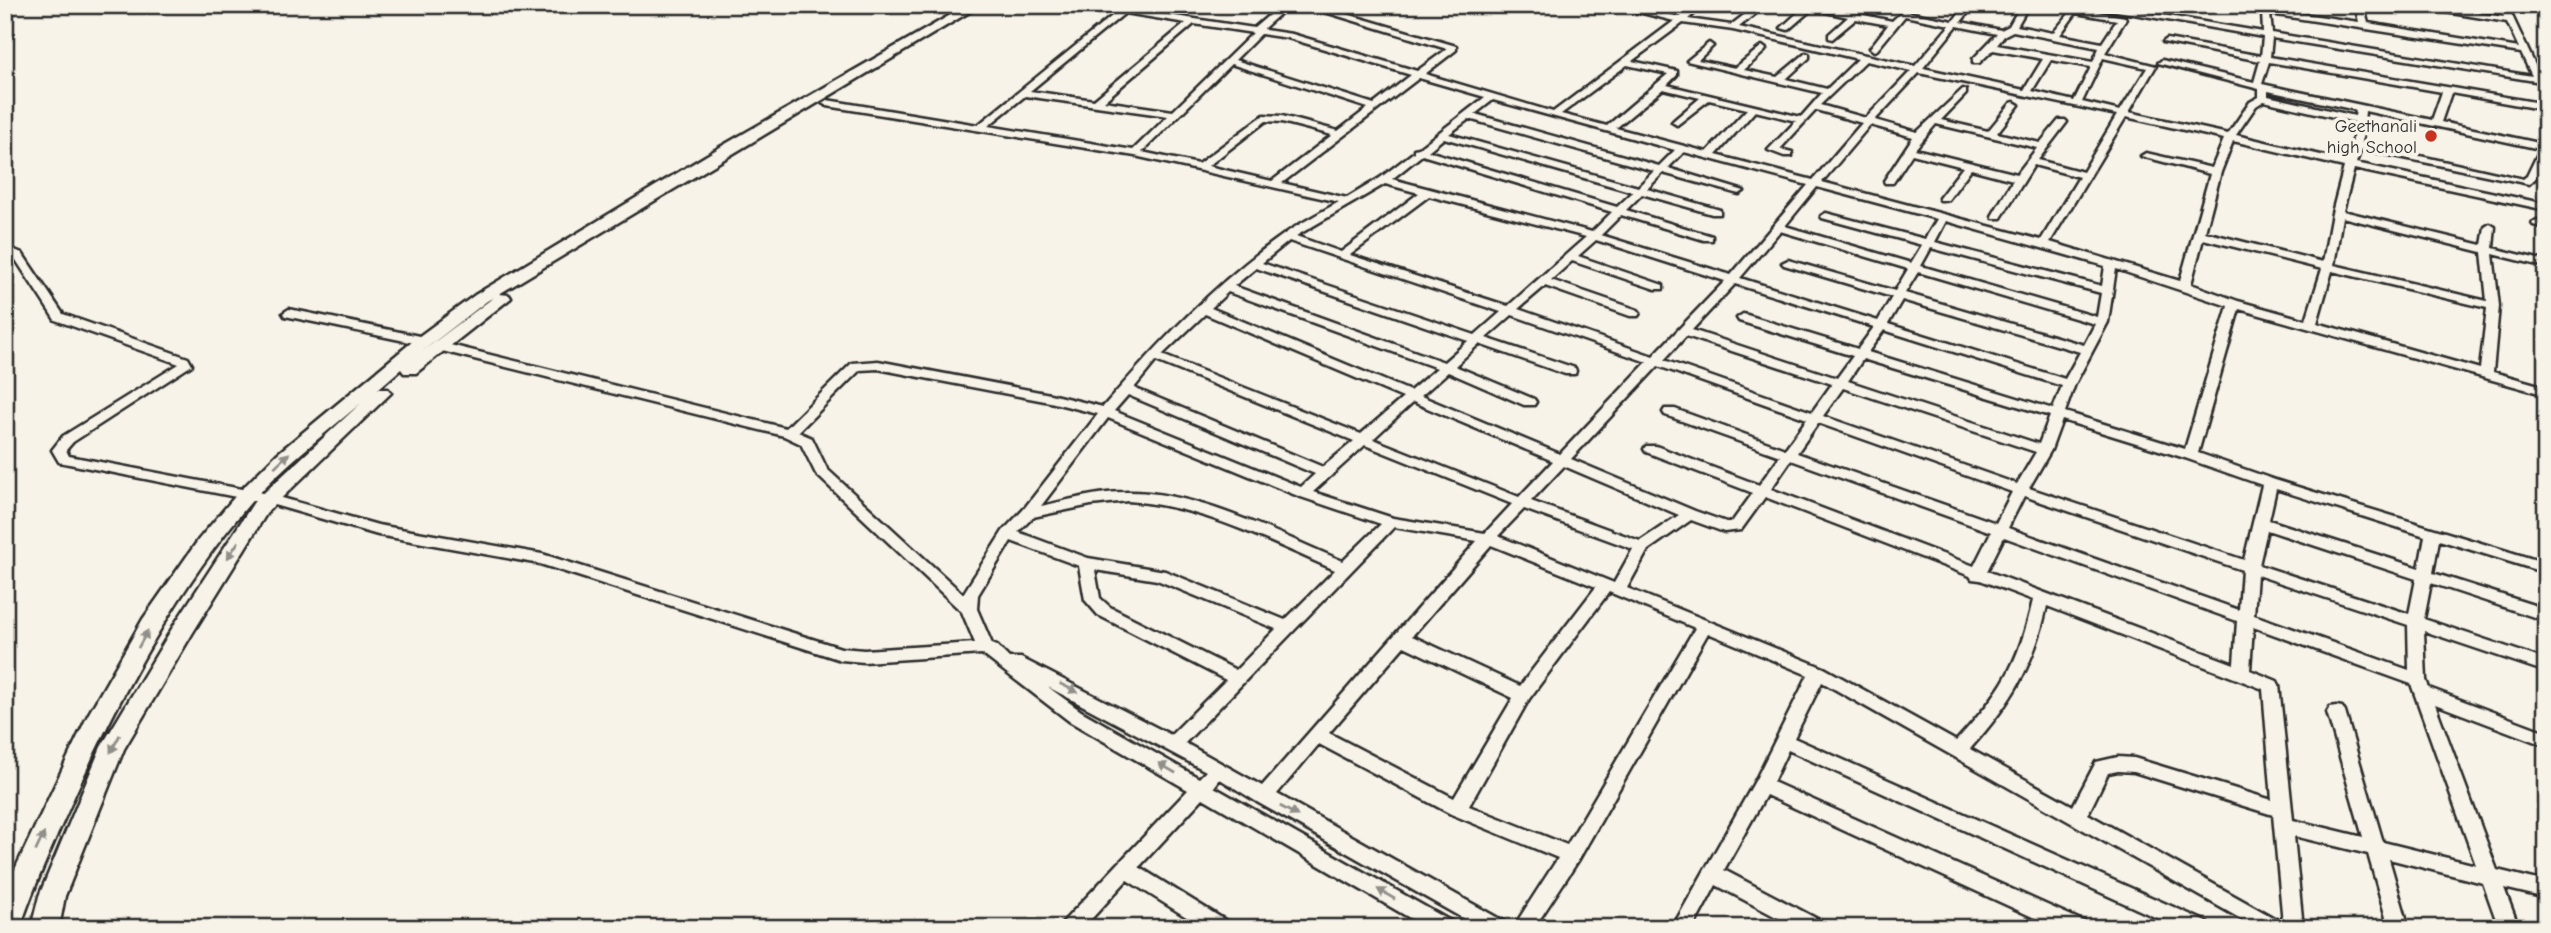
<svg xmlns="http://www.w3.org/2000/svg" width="2551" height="933" font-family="'Comic Neue',sans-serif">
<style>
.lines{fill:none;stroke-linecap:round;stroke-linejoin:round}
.street-casing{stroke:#2b2b2b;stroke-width:5}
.secondary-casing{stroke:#2b2b2b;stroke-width:5}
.street{fill:#f7f3e8;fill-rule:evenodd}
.secondary{fill:#f7f3e8;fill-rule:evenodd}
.oneway{fill:#918f8a}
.poi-dot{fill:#c8321e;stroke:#f7f3e8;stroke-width:2.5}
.labels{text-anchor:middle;stroke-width:7;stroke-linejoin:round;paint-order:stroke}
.far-poi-label{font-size:18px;fill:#2b2b2b;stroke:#f7f3e8;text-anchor:end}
</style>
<rect width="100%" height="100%" fill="#f7f3e8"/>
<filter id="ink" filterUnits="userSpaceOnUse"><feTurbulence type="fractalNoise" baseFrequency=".0143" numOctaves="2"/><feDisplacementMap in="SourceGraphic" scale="14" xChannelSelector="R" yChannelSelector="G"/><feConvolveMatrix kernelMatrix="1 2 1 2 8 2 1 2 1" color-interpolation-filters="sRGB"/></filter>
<g filter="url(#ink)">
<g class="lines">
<defs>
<g id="street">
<path d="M1082,5H1103L1254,28L1281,5H1290L1264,28L1265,30L1292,34L1417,71L1447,49L1302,5H1316L1456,46V50L1425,74L1553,112L1674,21L1611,5H1627L1680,17L1696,5H1705L1688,19L1731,25L1757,5H1766L1739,27L1915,66L1950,25L1905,16L1877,50L1874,51L1870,48L1888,25L1856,19L1832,39L1829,38V34L1848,17L1812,9L1788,30L1781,28L1804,7L1801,5H1817L1892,21L1903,11L1953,21L1966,5H1974L1961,22L2001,30L2009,26L2021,5H2029L2017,26L2053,33L2074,8L2125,17L2126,19L2105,53L2156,66L2129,112L2228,134L2250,102L2259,97V89L2158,63L2162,60L2254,82L2260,61L2163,42L2167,39L2261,56L2263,37L2083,5H2103L2263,32L2262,13L2224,5L2262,8L2263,5H2271L2270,9L2359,22L2355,5H2363L2368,23L2519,48L2507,22L2402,5H2424L2504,17L2499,5H2507L2542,80L2541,82L2272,38L2270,57L2546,104V110L2451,93L2441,122L2539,143L2541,114L2546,111C2546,135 2551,169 2529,184L2361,149L2356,163L2546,204V210L2354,169L2343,211L2482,245L2485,227L2490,224L2495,227L2493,248L2546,261V267L2493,254L2499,306L2493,372L2546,387V395L2239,309L2198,453L2275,480L2546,563V573L2439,540L2433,573L2546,609V621L2431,583L2424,619L2546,660V672L2424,631L2426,680L2429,688L2546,732V746L2435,704L2497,870L2546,882V898L2504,888L2519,928H2499L2483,883L2389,859L2409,928H2389L2368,854L2294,836L2303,928H2257L1822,682L1794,738L2207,922L2210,928H2179L1788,750L1773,782L2085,922L2088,928H2057L1766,795L1724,870L1823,922L1826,928H1797L1716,885L1693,928H1672L1755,781L1808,675L1708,633L1578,861L1534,928H1513L1558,858L1451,814L1319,744L1277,794L1505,922L1508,928H1480L1257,802L1220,779L1214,787L1452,922L1455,928H1427L1203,798L1139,867L1228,922L1231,928H1204L1127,880L1083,928H1060L1063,922L1188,790L1069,721L982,654L864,662L841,660L540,564L378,535L267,503L64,463L59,462L52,450L63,436L179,364L55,320L14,257L5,253V246L22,253L63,314L188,358L192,365L73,442L66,450L69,456L268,494L378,525L542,554L841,648L864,650L975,643L962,612L816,474L801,444L784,436L434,349L432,346L438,342L786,428L852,363L878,361L1050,394L1103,407C1157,345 1215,283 1283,235C1300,223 1320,213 1339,202L1135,156L827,106L822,103L827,100L978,125L1117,12ZM1125,13L1186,23L1094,100L1030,91ZM2076,13L2117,20L2102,43L2060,35ZM2270,14L2521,53L2532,76L2272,33ZM1683,23L1733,30L1858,59L1827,89L1786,79L1809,58V54L1806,53L1777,77L1744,70L1765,51L1766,49L1762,46L1735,68L1698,60L1713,46L1709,43L1687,61L1822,93L1801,117L1667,85L1677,75V71L1632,61ZM1194,24L1253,33L1173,111L1104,101ZM1957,26L1997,34L1973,59V63H1979L1993,50L2043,59L2024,90L1923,68ZM2013,31L2099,48L2093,62L1997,45L2005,35ZM1261,34L1288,38L1411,75L1374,104L1235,60ZM2103,58L2147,68L2120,111L2082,102ZM2051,60L2091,67L2074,101L2032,91ZM1866,61L1911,71L1866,118L1820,105ZM2269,62L2442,92L2432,120L2262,84ZM1231,64L1368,108L1338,131L1282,116L1264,115L1198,164L1142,152ZM1627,65L1668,74L1607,126L1561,114ZM1919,73L2117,115L2083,172L2038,160L2067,122L2065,120H2059L2040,143L1997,133L2019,105L2014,102L2011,103L1988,131L1941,120L1966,94V90L1963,89L1917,132L1875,120ZM1419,78L1485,97L1419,148L1414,149V152L1380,178L1347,198L1282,183ZM1663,89L1700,98L1674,120L1672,122L1677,125L1709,100L1747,109L1707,152L1616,128ZM2268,91L2356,110L2355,116L2268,96ZM1025,96L1168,116L1133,150L988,126ZM1493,100L1675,150L1659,166L1475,114ZM2264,101L2355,122L2352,145L2346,161L2236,135L2256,106ZM1816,110L1862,123L1813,180L1716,155L1755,111L1796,121L1768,150L1784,156H1792V152L1780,149ZM2365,111L2540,149L2527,176L2523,179L2362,143ZM2126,117L2224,139L2212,168L2146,153L2141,156L2210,174L2180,281L2050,242ZM1469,119L1654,171L1638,187L1449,134ZM1266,121L1282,122L1332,135L1272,181L1208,166ZM1936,124L2037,148L2017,174L1915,149ZM1870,125L1913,137L1884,181L1885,183H1893L1912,154L1963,167L1939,198L1940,200H1948L1971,169L2013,180L1992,216L1993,218H2001L2034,165L2079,177L2041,240L1822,182ZM1444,138L1633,192L1617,207L1428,151ZM2233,141L2344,167L2332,213L2323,262L2205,232L2221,172ZM1684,152L1808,185L1731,275L1601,235L1621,215L1704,240H1712V236L1626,210L1642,194L1712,214H1720V210L1647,189L1663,173L1739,194L1744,191L1668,168ZM1422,155L1612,212L1592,232L1392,179ZM1385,184L1419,193L1341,252L1296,236ZM1817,187L1937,219L1925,239L1826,213L1821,216L1822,218L1922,245L1911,263L1785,226ZM1429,196L1586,237L1508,306L1350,255ZM2342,217L2482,252L2487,301L2334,265ZM1946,221L2105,266L2102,286L1935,242ZM1780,231L1908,269L1895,291L1788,260L1782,263L1784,265L1892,297L1878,321L1740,278ZM2203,239L2322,269L2306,320L2238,301L2191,284ZM1596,240L1725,281L1653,356L1518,309L1545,286L1630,316H1638L1640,313L1638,310L1551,280L1572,261L1655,289H1663V285L1578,256ZM1289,241L1501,312L1475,335L1262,263ZM1931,248L2101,293L2097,317L1921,266ZM1256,268L1468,341L1444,362L1234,286ZM2116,269L2228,306L2185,449L2065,412L2075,384L2108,322ZM2332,271L2487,308L2480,369L2317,323ZM1918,272L2095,324L2084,345L1905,293ZM1735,284L1874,327L1858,349L1747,315L1743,314L1737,318L1739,321L1853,356L1837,378L1692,330ZM1228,292L1437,368L1410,391L1211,308ZM1902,300L2080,352L2065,379L1888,324ZM1205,314L1403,398L1361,434L1162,355ZM1512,315L1647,362L1560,454L1421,396L1448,372L1524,405H1534L1536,402L1534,399L1455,366L1479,344L1565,374H1575L1576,371L1575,368L1486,338ZM1884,330L2062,386L2053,409L1868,352ZM1686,336L1832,384L1812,412L1664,360ZM1863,359L2050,416L2039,444L1848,381ZM1156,361L1354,441L1323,467L1134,388ZM1658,366L1807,419L1785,449L1675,409H1665L1663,412L1665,415L1780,456L1759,485L1656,446H1646L1644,449L1646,452L1753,493L1732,522H1726L1695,511L1571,459ZM878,369L1050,402L1098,414L1023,510L1003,531L963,594L827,469L812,438L798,432L860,370ZM1843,388L2036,452L2017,484L1823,416ZM1128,395L1315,474L1301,487L1114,411ZM1413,402L1553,461L1519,497L1373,439ZM1108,418L1298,496L1381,524L1343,561C1280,535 1195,490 1126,492C1097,492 1069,500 1041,506ZM2062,420L2185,458L2262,485L2244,560L2029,488L2051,450ZM1818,423L2012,492L1996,523L1797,453ZM1365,445L1512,504L1485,533L1393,518L1313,492ZM1791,460L1991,532L1974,566L1771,489ZM1564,466L1679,515L1640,541L1531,501ZM2276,489L2425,536L2419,568L2269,520ZM2024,496L2242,570L2239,610L2008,528ZM1765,497L1970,576L1972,579L1980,580L2033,600C2018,666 2002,691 1956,741L1824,668L1627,588L1648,550L1691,520L1724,532L1741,530ZM1128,501C1202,506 1268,541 1335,570L1285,620L1165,571L1088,558L1018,532L1033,517L1091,505ZM1524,509L1633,549L1614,583L1498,536ZM1394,527L1477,541L1262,786L1185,743ZM2267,530L2416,579L2409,614L2259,565ZM2004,537L2237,621L2234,664L1987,571ZM1011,541L1079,566L1085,600L1098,615L1226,680L1171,735L1021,658H1009L997,646L992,644L977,609L978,595ZM1491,545L1596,587L1520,686L1412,636ZM1095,570L1157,580L1276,629L1236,670L1110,607L1100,598ZM2257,575L2408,625L2409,670L2254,615ZM1609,592L1695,628L1567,845L1469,806L1529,699ZM2047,606L2263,689L2272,800L2134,758L2118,757L2096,762L2073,806L1970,749C2011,703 2034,666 2047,606ZM2253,627L2411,684L2476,865L2383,842L2345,712L2342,707L2336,706L2330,707L2327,712L2363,837L2293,820L2279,685L2277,681L2250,670ZM1404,646L1513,698L1454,798L1329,733ZM1048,687L1206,771L1199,778L1081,711ZM2118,771L2134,772L2273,815L2283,923L2088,814L2108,773Z"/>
<path d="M2035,5H2046L2047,6L2043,8Z"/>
<path d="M2537,220L2546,222V228L2533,225L2532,223Z"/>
<path d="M289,309L424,337L430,341L424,345L285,316L283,313Z"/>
</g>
<path id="secondary" d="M968,5H981L499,294L509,295L511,298L416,373H404L401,369L378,389H388L391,393L268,511L192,634L124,749L65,896L59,928H31L39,896L101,747L176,622L254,502L361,403C323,435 283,466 250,503C177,589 124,688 77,790C57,836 36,880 20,928H5L8,884L88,715L143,619L199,539L238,493L277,454L418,337L475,295L722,146ZM494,297L420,353L487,301Z"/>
</defs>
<!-- street casing -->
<use href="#street" class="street-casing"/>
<!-- secondary casing -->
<use href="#secondary" class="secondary-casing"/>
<!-- street -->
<use href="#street" class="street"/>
<!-- secondary -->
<use href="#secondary" class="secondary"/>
</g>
<!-- one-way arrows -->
<defs><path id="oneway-solid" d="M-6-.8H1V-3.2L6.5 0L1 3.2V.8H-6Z" transform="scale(1.75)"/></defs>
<g class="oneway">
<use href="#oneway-solid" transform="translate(282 460) rotate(-43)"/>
<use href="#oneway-solid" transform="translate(233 550) rotate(123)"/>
<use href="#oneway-solid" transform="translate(143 639) rotate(-61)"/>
<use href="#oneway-solid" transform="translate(1069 688) rotate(26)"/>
<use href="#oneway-solid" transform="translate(115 744) rotate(118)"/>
<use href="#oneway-solid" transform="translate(1167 768) rotate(-150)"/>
<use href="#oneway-solid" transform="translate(1289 811) rotate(29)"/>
<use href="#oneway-solid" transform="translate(40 842) rotate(-65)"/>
<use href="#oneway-solid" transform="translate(1386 894) rotate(-150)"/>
</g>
</g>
<!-- markers -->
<circle class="poi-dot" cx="2431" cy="136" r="7"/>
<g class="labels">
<!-- far-poi labels -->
<g class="far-poi-label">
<text x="2417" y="132">Geethanali<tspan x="2417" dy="21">high School</tspan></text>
</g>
</g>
<!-- margin -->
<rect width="2551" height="933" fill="none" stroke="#f7f3e8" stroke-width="28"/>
<rect x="14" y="14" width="2523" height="905" fill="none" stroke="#2b2b2b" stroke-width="2.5" filter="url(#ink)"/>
</svg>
